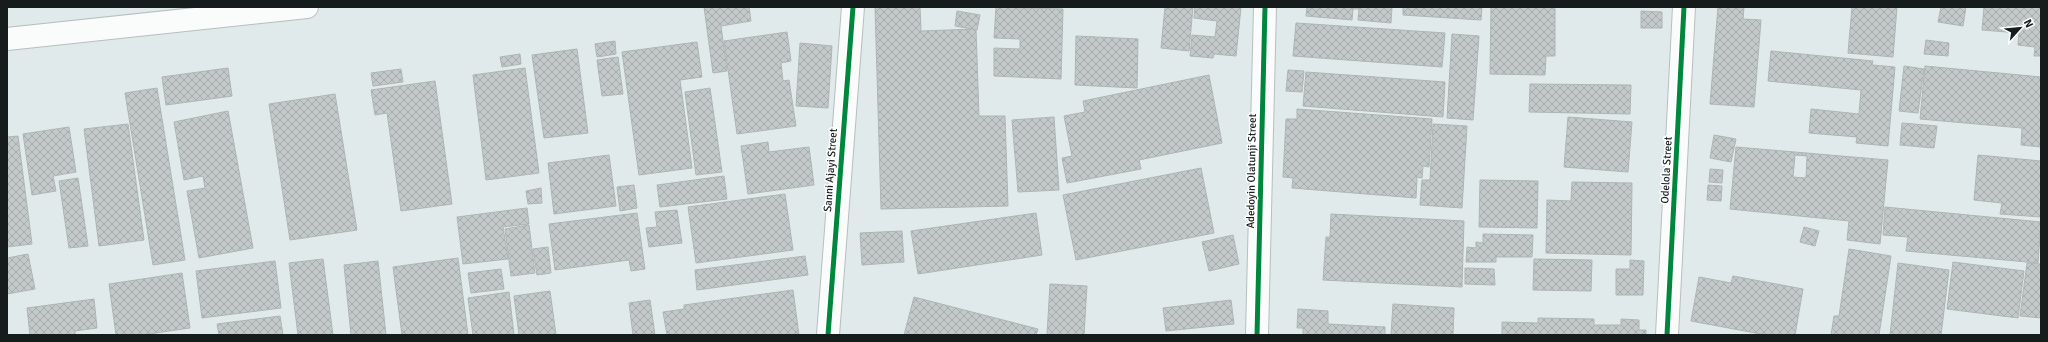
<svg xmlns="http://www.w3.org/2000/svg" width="2048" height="342" font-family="Signika,sans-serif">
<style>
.building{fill:url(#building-cross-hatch);stroke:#aeb6b5;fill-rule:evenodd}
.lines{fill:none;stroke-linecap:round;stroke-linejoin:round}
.minor-casing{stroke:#b7bebe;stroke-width:24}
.major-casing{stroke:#b7bebe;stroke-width:24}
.minor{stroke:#fafcfc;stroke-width:22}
.major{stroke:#fafcfc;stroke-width:22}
.cycleway-casing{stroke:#fff;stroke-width:8}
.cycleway{stroke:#00873e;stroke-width:5}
.labels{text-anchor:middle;stroke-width:3;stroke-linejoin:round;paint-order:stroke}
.street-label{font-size:11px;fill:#161b1c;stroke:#fff}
</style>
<defs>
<pattern id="building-cross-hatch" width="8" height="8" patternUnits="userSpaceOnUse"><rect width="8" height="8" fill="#c2c9c8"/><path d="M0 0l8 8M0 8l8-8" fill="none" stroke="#a6acab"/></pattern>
</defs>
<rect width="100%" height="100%" fill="#e0eaea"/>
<!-- building -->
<g class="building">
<path d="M704,7H749L751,21L721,26L727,71L713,73Z"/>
<path d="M875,7H920L921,31L976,29L979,116H1005L1008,206L881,209Z"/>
<path d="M996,7L1063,9L1061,79L994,76V48L1020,49V39L994,38Z"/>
<path d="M1165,7H1193L1189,51L1161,48Z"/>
<path d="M1195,7H1241L1236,56L1214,54L1213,58L1190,56L1192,35L1215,37L1217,21L1194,18Z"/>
<path d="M1307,7H1392L1391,23L1358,20L1359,9H1353L1352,20L1306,16Z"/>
<path d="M1403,7H1482L1481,20L1403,15Z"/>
<path d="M1491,7H1555V56H1546L1545,75L1490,74Z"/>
<path d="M1718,7H1744L1743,19L1761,20L1754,107L1710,104Z"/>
<path d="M1852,7H1897L1893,57L1848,53Z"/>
<path d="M1941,7H1966L1963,26L1938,22Z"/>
<path d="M1984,7H2041V56H2034L2035,47L2018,45L2019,33L1982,30Z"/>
<path d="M957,11L980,15L977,30L955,26Z"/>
<path d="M1641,11L1662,12V28H1641Z"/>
<path d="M1296,23L1445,33L1442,67L1293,56Z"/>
<path d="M787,32L791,61L781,63L783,81L789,80L796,126L737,134L724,41Z"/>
<path d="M1452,34L1479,36L1473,120L1447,118Z"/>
<path d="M1076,36L1138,39L1137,88L1075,85Z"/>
<path d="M1926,40L1949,43L1948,56L1924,54Z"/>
<path d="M615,41L616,54L597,57L595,44Z"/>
<path d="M697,42L702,77L680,80L692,168L639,175L622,52Z"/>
<path d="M800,43L832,46L828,108L796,106Z"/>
<path d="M577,49L588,133L544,138L532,55Z"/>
<path d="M1771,51L1873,61L1872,65L1895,67L1888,146L1856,143L1857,137L1809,133L1811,109L1859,114L1861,90L1768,81Z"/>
<path d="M520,54L521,64L502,67L500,57Z"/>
<path d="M618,57L623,94L602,96L597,60Z"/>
<path d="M1904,66L1924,69L1918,113L1899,111Z"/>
<path d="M1925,66L2041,77V147L2021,145L2022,128L1920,119Z"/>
<path d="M228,68L232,96L166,105L162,77Z"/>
<path d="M525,68L539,173L486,180L473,75Z"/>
<path d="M401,69L403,82L373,86L371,73Z"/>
<path d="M1288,70L1304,71L1302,92L1286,91Z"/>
<path d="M1306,72L1445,82L1443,117L1303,106Z"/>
<path d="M1209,75L1222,143L1139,160L1141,169L1067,183L1062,158L1072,156L1064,116L1085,112L1083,101Z"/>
<path d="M435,81L452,204L401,211L387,113L375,115L371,90Z"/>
<path d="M1530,84L1631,85L1630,114L1529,112Z"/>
<path d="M157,88L185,260L153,265L125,93Z"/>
<path d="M710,88L722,172L696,175L685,92Z"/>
<path d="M335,94L357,230L290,240L269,104Z"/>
<path d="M1297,109L1432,119L1429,167L1423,166L1422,178L1417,177L1416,198L1292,188L1293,178L1283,177L1286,119H1297Z"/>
<path d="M228,111L253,248L199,258L187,191L205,188L203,176L184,180L174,122Z"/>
<path d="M1054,117L1059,190L1018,192L1012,120Z"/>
<path d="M1568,117L1632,122L1628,172L1564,167Z"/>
<path d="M1902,123L1937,126L1934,148L1900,145Z"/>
<path d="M128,124L144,240L99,246L84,129Z"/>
<path d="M1433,124L1467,126L1462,208L1420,205L1422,180H1430Z"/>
<path d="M69,127L76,172L53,176L56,191L32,195L23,134Z"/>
<path d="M1714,135L1736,139L1731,162L1710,158Z"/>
<path d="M18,136L32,244L7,247V137Z"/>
<path d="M768,142L769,152L809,147L814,185L748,194L741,146Z"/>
<path d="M1736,147L1888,160L1880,244L1847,240L1849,221L1730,209ZM1795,155L1807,156L1806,178L1793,177Z"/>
<path d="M609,155L616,206L554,214L548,163Z"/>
<path d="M1978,155L2041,161V217L2000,214L2002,203L1974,200Z"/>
<path d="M1201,168L1214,233L1076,260L1063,195Z"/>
<path d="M1710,169L1723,170L1722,183L1709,182Z"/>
<path d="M724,176L727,199L660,207L657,185Z"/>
<path d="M78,178L88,246L69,248L59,181Z"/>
<path d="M1480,180L1538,181L1537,228L1479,227Z"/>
<path d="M1572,182L1632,183L1631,255L1546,253L1547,200L1571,201Z"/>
<path d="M634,185L637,208L620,211L617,187Z"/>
<path d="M1708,185L1722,186L1721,201L1707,200Z"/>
<path d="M541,188L542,203L528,204L526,191Z"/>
<path d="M785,194L793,250L696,263L688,207Z"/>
<path d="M1885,207L2041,222L2038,263L1906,251L1908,237L1883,235Z"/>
<path d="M527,208L529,224L503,227L508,259L463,264L457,217Z"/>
<path d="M677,210L682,243L649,247L646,228L657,227L655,212Z"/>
<path d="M637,213L645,269L631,271L629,260L555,270L549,224Z"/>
<path d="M1036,213L1042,255L918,274L911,231Z"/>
<path d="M1331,214L1464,221L1462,287L1323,280L1326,237H1330Z"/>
<path d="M529,225L535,273L511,276L505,229Z"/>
<path d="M1804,227L1819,231L1815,246L1800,242Z"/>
<path d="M902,231L904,262L862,265L860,233Z"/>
<path d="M1483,234L1533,235L1532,257H1496V262H1466L1467,247L1476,248V242L1483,243Z"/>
<path d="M1233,235L1239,264L1209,271L1202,242Z"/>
<path d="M548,247L551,273L537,275L533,249Z"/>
<path d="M1849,249L1891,256L1879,335H1831L1834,316H1839Z"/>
<path d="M28,254L35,289L7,294V258Z"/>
<path d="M805,256L808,275L697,290L695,270Z"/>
<path d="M458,258L468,335H402L393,267Z"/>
<path d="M323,259L333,335H298L289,263Z"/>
<path d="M1534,259L1592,260L1591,291L1533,290Z"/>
<path d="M1630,260L1644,261L1643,295H1616V269H1630Z"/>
<path d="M275,261L281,308L202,318L196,271Z"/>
<path d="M378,261L386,335H351L344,265Z"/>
<path d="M1953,262L2024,271L2018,318L1947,309Z"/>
<path d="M1898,263L1949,270L1941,335H1890Z"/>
<path d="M2027,263L2041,264V318L2020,316Z"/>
<path d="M1465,268L1494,269L1495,285L1465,284Z"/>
<path d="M501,269L504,289L471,293L468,273Z"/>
<path d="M182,273L190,328L142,335H116L109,284Z"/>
<path d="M1733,276L1803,289L1795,335H1766L1691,321L1699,277L1731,283Z"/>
<path d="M1050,284L1087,286L1084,335H1047Z"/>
<path d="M793,290L799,335H667L663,312L684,309V305Z"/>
<path d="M550,291L556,335H519L514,296Z"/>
<path d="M509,292L514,335H473L468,298Z"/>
<path d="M914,297L1038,329L1036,335H904Z"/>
<path d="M94,299L97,328L75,331V335H30L27,308Z"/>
<path d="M650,300L655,335H633L629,303Z"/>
<path d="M1231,300L1234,324L1166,331L1163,308Z"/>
<path d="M1393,304L1454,308L1453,335H1391Z"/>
<path d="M1298,309L1328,311V324L1385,327V335H1303V328H1297Z"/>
<path d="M280,316L283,335H219L217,324Z"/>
<path d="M1538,318L1594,319V325H1621V319L1639,320V330H1646V335H1502V322L1538,323Z"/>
</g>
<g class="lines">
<defs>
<g id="minor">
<path d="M828,335L853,7"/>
<path d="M1257,335L1265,7"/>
<path d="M1667,335L1684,7"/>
</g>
<path id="major" d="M7,39L307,7"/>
</defs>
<!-- minor casing -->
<use href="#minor" class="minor-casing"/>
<!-- major casing -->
<use href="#major" class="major-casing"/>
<!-- minor -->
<use href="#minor" class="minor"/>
<!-- major -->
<use href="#major" class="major"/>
<defs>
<g id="cycleway">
<path d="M828,335L853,7"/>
<path d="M1257,335L1265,7"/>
<path d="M1667,335L1684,7"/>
</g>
</defs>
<!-- cycleway casing -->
<use href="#cycleway" class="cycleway-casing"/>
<!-- cycleway -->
<use href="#cycleway" class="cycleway"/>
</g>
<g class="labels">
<!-- street labels -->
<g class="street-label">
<text transform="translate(830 170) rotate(-86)" y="4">Sanni Ajayi Street</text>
<text transform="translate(1666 170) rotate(-87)" y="4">Odelola Street</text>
<text transform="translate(1251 171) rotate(-89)" y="4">Adedoyin Olatunji Street</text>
</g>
</g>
<!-- border -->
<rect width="2048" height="342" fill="none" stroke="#161b1c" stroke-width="16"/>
<!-- north arrow -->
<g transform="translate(2020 28) rotate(63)" stroke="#ffffff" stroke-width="3" paint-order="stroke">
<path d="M0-3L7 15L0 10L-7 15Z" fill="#161b1c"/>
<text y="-6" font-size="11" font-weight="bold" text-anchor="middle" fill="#161b1c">N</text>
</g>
</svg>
